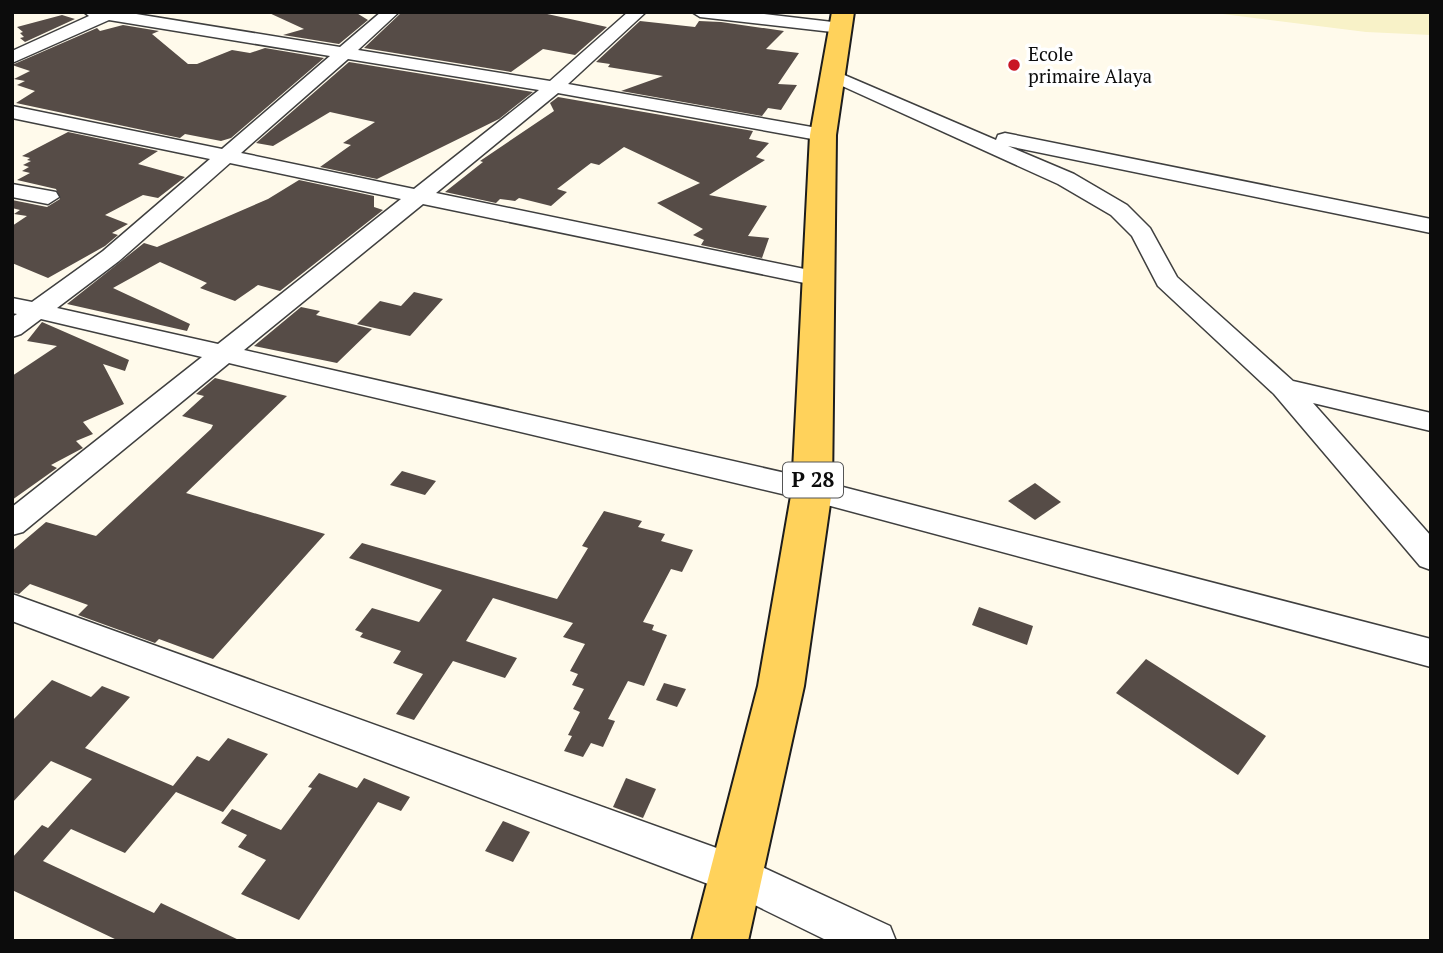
<svg xmlns="http://www.w3.org/2000/svg" width="1443" height="953" font-family="'PT Serif',serif">
<style>
.farmland{fill:#f8f2c8}
.building{fill:#564c47}
.lines{fill:none;stroke-linecap:round;stroke-linejoin:round}
.minor-casing{stroke:#3f3f3f;stroke-width:3}
.major-casing{stroke:#1d1d1d;stroke-width:4}
.minor{fill:#fff;fill-rule:evenodd}
.major{fill:#ffd25b;fill-rule:evenodd}
.poi-dot{fill:#c91724;stroke:#fff;stroke-width:2.5}
.labels{text-anchor:middle;stroke-width:7;stroke-linejoin:round;paint-order:stroke}
.far-poi-label{font-size:19px;fill:#0c0c0c;stroke:#fff;text-anchor:start}
.shield{fill:#fff;stroke:#555;stroke-width:2}
.shield-label{font-size:21px;font-weight:bold;fill:#0c0c0c}
</style>
<rect width="100%" height="100%" fill="#fffaeb"/>
<!-- farmland -->
<path class="farmland" d="M1207,12H1431V35L1366,32Z"/>
<!-- building -->
<g class="building">
<path d="M267,12H355L368,20L339,44L283,35L304,29Z"/>
<path d="M402,12H538L607,27L575,55L543,49L511,72L364,48Z"/>
<path d="M62,15L75,19L25,42L20,38L24,37L20,33L23,32L17,27Z"/>
<path d="M640,21L695,27L699,21L721,22L784,31L766,49L799,53L778,84L797,85L781,110L768,108L762,116L621,91L663,76L608,67L610,64L596,62Z"/>
<path d="M123,25L159,31L152,34L188,64H197L232,50L250,53L265,48L324,58L231,138L221,141L185,134L180,138L16,103L35,91L17,85L25,81L14,79L30,71L12,65L97,28L100,31Z"/>
<path d="M349,62L533,92L499,119L377,179L320,167L351,145L343,143L375,122L330,112L273,146L256,143Z"/>
<path d="M558,97L753,131L749,139L769,143L756,157L765,160L709,195L767,206L748,236L769,238L762,258L701,245L704,240L693,235L703,229L657,203L700,183L624,147L599,165L591,163L557,189L567,192L551,206L519,198L515,201L500,199L496,203L445,192L483,162L480,161L554,111L550,103Z"/>
<path d="M68,132L158,151L138,164L185,177L158,198L143,195L105,215L128,224L112,233L118,235L105,246L48,278L12,263V226L27,216L14,214L20,210L12,208V200L47,207L60,199L56,189L17,180L30,173L22,171L29,167L23,165L31,161L27,160L30,158L22,156Z"/>
<path d="M299,180L374,196V207L383,210L280,291L258,285L235,301L200,288L207,283L160,262L113,288L190,324L187,331L67,304L144,243L157,247L268,199Z"/>
<path d="M414,292L443,299L410,336L357,324L380,301L401,306Z"/>
<path d="M301,307L320,311L316,315L372,329L337,363L254,346Z"/>
<path d="M42,322L129,360L125,371L103,364L124,404L83,422L93,434L76,441L83,448L51,465L57,468L12,500V376L57,346L27,341Z"/>
<path d="M215,378L287,396L186,493L325,534L213,659L159,639L155,643L78,615L88,605L30,584L19,594L12,592V551L46,522L96,536L211,429L213,425L182,416L204,396L196,394Z"/>
<path d="M402,471L436,481L425,495L390,485Z"/>
<path d="M1035,483L1061,502L1035,520L1008,501Z"/>
<path d="M604,511L642,521L638,527L665,534L661,541L693,550L682,572L671,569L643,622L654,625L652,630L667,635L644,686L628,681L608,719L615,721L603,747L591,743L583,757L564,751L572,736L568,735L580,712L573,709L584,689L572,685L578,674L570,671L585,644L563,637L573,623L493,598L466,641L517,658L505,678L453,661L414,720L396,714L423,674L393,663L401,651L360,637L363,633L355,630L372,608L419,622L442,590L349,558L362,543L557,599L588,548L582,546Z"/>
<path d="M979,607L1033,626L1027,645L972,625Z"/>
<path d="M1146,659L1266,736L1238,775L1116,693Z"/>
<path d="M52,680L91,697L102,686L130,697L85,748L173,786L197,756L209,761L228,738L268,754L223,812L176,792L125,853L71,829L43,861L154,913L161,903L241,941H119L12,890V858L42,825L48,828L92,779L51,761L12,803V721Z"/>
<path d="M664,683L686,689L677,707L656,700Z"/>
<path d="M319,773L357,788L364,778L410,797L401,811L378,802L299,920L241,894L266,860L238,847L247,835L221,823L232,809L281,830L312,788L308,787Z"/>
<path d="M626,778L656,789L643,818L613,807Z"/>
<path d="M503,821L530,832L513,862L485,851Z"/>
</g>
<g class="lines">
<defs>
<g id="minor">
<path d="M84,12H124L340,47L381,12H399L358,50L550,81L628,12H646L568,84L823,129L833,135L823,141L558,93L436,193L819,272L828,274L831,279L828,284L819,286L423,204L244,350L812,479L1431,639V667L812,501L229,363L23,532L12,535V507L202,357L41,319L21,334L12,337V317L17,314L12,313V298L32,302L103,251L210,159L12,118V106L222,149L330,56L109,20L12,63V51L89,16ZM348,59L539,90L414,189L241,153ZM230,163L401,199L218,344L57,308L119,261Z"/>
<path d="M692,12H746L841,23L849,28L841,33L700,17Z"/>
<path d="M835,71L996,140L998,135L1005,133L1431,219V233L1008,146L1074,174L1127,205L1150,228L1177,277L1293,381L1431,413V431L1313,403L1431,536V570L1420,566L1274,394L1158,286L1132,236L1111,215L1058,184L829,80L826,76L829,72Z"/>
<path d="M12,184L56,192L59,197L48,204L12,197Z"/>
<path d="M12,594L736,855L890,926L896,941H828L724,890L12,621Z"/>
</g>
<path id="major" d="M832,12H854L836,135L832,490L804,686L748,941H692L758,686L792,490L810,135Z"/>
</defs>
<!-- minor casing -->
<use href="#minor" class="minor-casing"/>
<!-- major casing -->
<use href="#major" class="major-casing"/>
<!-- minor -->
<use href="#minor" class="minor"/>
<!-- major -->
<use href="#major" class="major"/>
</g>
<!-- markers -->
<circle class="poi-dot" cx="1014" cy="65" r="7"/>
<g class="labels">
<!-- far-poi labels -->
<g class="far-poi-label">
<text x="1028" y="61">Ecole<tspan x="1028" dy="22">primaire Alaya</tspan></text>
</g>
<!-- shield labels -->
<rect class="shield" x="783" y="462.5" width="60" height="35" rx="5"/>
<g class="shield-label">
<text x="813" y="487">P 28</text>
</g>
</g>
<!-- border -->
<rect width="1443" height="953" fill="none" stroke="#0c0c0c" stroke-width="28"/>
</svg>
